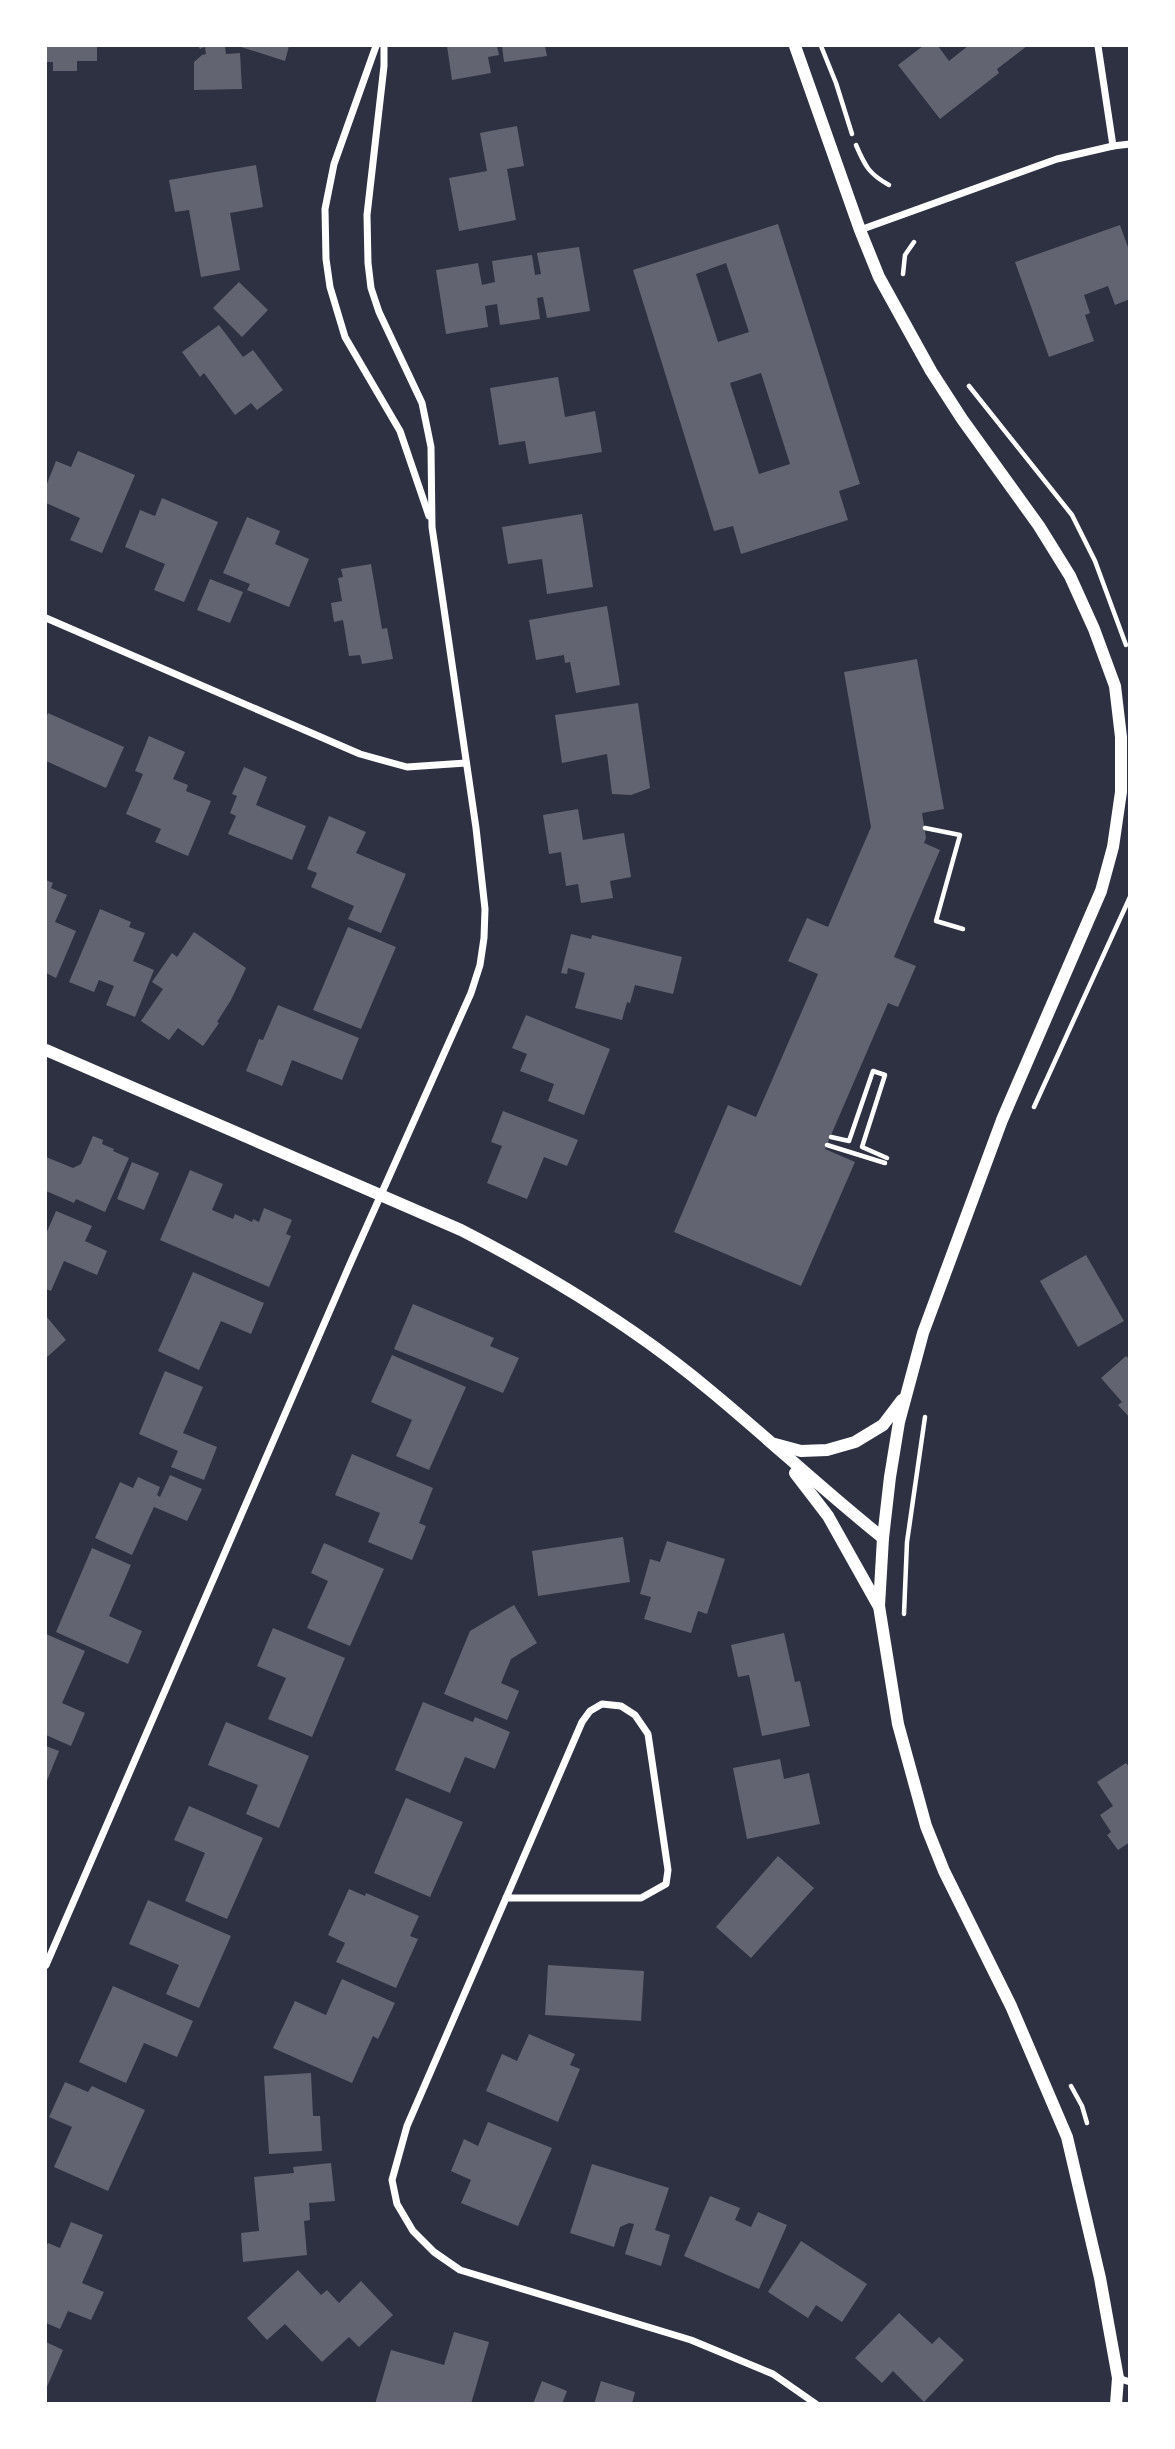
<svg xmlns="http://www.w3.org/2000/svg" width="1175" height="2449" font-family="Figtree,sans-serif">
<style>
.building{fill:#626471;fill-rule:evenodd}
.lines{fill:none;stroke-linecap:round;stroke-linejoin:round}
.path{stroke:#fff;stroke-width:4.5}
.minor{stroke:#fff;stroke-width:7}
.tertiary{stroke:#fff;stroke-width:12}
</style>
<rect width="100%" height="100%" fill="#2d3142"/>
<!-- building -->
<g class="building">
<path d="M46,46H97V61H77V71H53V62H46Z"/>
<path d="M198,46H225L226,54L240,53L242,89L194,90V62L202,55L206,54L205,47L200,49Z"/>
<path d="M238,46H289L285,61Z"/>
<path d="M447,46H497L499,55L488,57L491,73L452,80Z"/>
<path d="M502,46H545L547,56L504,62Z"/>
<path d="M923,46H938L949,61L968,46H1027L997,69L999,73L940,119L898,65Z"/>
<path d="M517,126L524,166L507,169L516,220L459,231L449,178L487,171L480,133Z"/>
<path d="M256,165L263,207L230,213L240,270L201,277L189,210L175,212L169,180Z"/>
<path d="M778,224L860,484L839,491L848,520L741,554L733,526L714,531L633,270ZM726,263L749,332L718,342L696,274ZM761,373L790,464L759,474L730,383Z"/>
<path d="M1120,225L1130,253V299L1115,305L1108,286L1084,295L1090,313L1085,315L1094,341L1049,357L1015,262Z"/>
<path d="M579,247L590,311L547,318L543,297L537,298L540,319L500,325L497,304L485,306L488,327L446,334L436,270L478,263L482,285L495,282L492,261L532,255L535,275L541,274L537,253Z"/>
<path d="M239,282L268,310L242,337L213,308Z"/>
<path d="M219,325L243,357L253,350L283,390L257,410L251,403L235,415L204,373L200,377L182,352Z"/>
<path d="M558,377L565,417L595,411L602,452L529,464L525,441L499,445L490,388Z"/>
<path d="M78,451L135,475L102,553L70,540L80,518L46,503V486L56,461L71,467Z"/>
<path d="M162,498L218,522L184,602L154,590L165,564L125,547L140,510L155,516Z"/>
<path d="M582,514L593,587L547,594L542,559L508,564L502,527Z"/>
<path d="M247,517L280,531L275,544L309,559L289,607L247,590L250,584L223,573Z"/>
<path d="M371,564L382,629L387,628L393,659L362,664L360,655L349,656L343,620L334,622L331,603L342,601L338,578L343,577L341,569Z"/>
<path d="M210,579L243,592L230,623L197,610Z"/>
<path d="M607,606L620,685L576,693L570,662L565,663L564,655L536,660L529,620Z"/>
<path d="M917,659L944,809L922,813L926,838L924,843L940,850L894,957L916,966L898,1007L888,1003L825,1149L855,1162L801,1286L674,1232L728,1105L756,1117L818,974L788,961L807,918L828,927L871,827L844,672Z"/>
<path d="M638,703L650,788L631,795L612,794L607,754L562,763L555,715Z"/>
<path d="M48,713L124,747L106,788L46,761V719Z"/>
<path d="M149,736L185,752L173,779L188,785L186,791L211,801L188,856L155,842L161,829L126,814L143,774L135,771Z"/>
<path d="M244,767L267,777L256,805L306,826L292,860L228,834L236,816L230,813L237,796L232,794Z"/>
<path d="M578,809L583,840L624,833L631,877L610,881L613,898L581,903L578,884L566,886L561,852L549,854L543,815Z"/>
<path d="M329,816L366,832L356,853L406,874L381,933L348,919L354,906L311,887L317,873L307,869Z"/>
<path d="M46,880L53,883L51,888L67,895L55,922L76,931L56,978L46,973Z"/>
<path d="M100,909L131,922L129,927L145,933L133,961L154,970L135,1017L106,1005L114,986L99,980L94,992L69,982Z"/>
<path d="M348,927L396,947L361,1029L313,1010Z"/>
<path d="M194,932L246,968L231,1000L217,1022L219,1023L203,1046L178,1028L169,1040L141,1021L163,989L152,982L172,953L177,957Z"/>
<path d="M571,934L591,939L592,935L682,957L673,994L635,985L630,1003L627,1002L622,1020L575,1008L585,973L568,968L567,974L561,973Z"/>
<path d="M278,1005L359,1038L342,1080L292,1060L282,1086L246,1071L259,1039L263,1040Z"/>
<path d="M526,1015L610,1049L584,1115L548,1101L554,1084L520,1071L527,1054L512,1048Z"/>
<path d="M503,1111L578,1140L567,1166L544,1157L527,1199L487,1183L502,1146L491,1142Z"/>
<path d="M93,1136L103,1140L102,1144L114,1149L113,1151L129,1158L105,1212L76,1199L74,1203L46,1191V1157L73,1168L81,1164Z"/>
<path d="M132,1162L159,1173L144,1210L117,1199Z"/>
<path d="M190,1170L223,1184L212,1210L233,1219L235,1214L252,1222L253,1219L259,1222L264,1208L292,1220L286,1234L291,1236L269,1287L160,1240Z"/>
<path d="M56,1211L92,1226L85,1241L107,1251L97,1275L64,1261L51,1291L46,1289V1234Z"/>
<path d="M1086,1255L1124,1321L1078,1347L1040,1281Z"/>
<path d="M193,1272L264,1303L251,1334L221,1321L199,1370L158,1351Z"/>
<path d="M413,1304L494,1338L490,1346L519,1358L503,1393L394,1349Z"/>
<path d="M46,1316L66,1340L46,1358Z"/>
<path d="M392,1355L466,1387L429,1470L396,1456L412,1420L371,1402Z"/>
<path d="M1126,1356L1130,1360V1418L1118,1405L1122,1402L1101,1378Z"/>
<path d="M165,1371L203,1387L183,1433L217,1447L204,1480L171,1467L178,1451L139,1434Z"/>
<path d="M352,1454L433,1488L419,1523L426,1526L412,1560L368,1542L380,1513L335,1495Z"/>
<path d="M170,1475L202,1489L187,1521L154,1507L132,1555L95,1538L120,1482L133,1488L138,1477L160,1487L157,1495L160,1497Z"/>
<path d="M623,1537L630,1582L538,1596L532,1551Z"/>
<path d="M667,1541L725,1559L707,1614L698,1611L691,1633L644,1619L651,1597L640,1594L650,1559L660,1562Z"/>
<path d="M324,1543L384,1569L350,1646L307,1628L328,1581L311,1573Z"/>
<path d="M92,1548L131,1565L109,1616L142,1631L128,1664L56,1632Z"/>
<path d="M514,1605L537,1643L511,1659L501,1683L519,1691L507,1720L444,1694L470,1631Z"/>
<path d="M273,1628L345,1658L312,1737L268,1719L286,1678L257,1666Z"/>
<path d="M784,1633L795,1682L800,1681L810,1726L762,1736L749,1675L738,1677L731,1645Z"/>
<path d="M46,1634L85,1651L62,1703L85,1713L71,1746L46,1735Z"/>
<path d="M423,1702L473,1722L475,1717L510,1732L495,1769L465,1757L450,1793L395,1770Z"/>
<path d="M226,1722L309,1756L279,1828L246,1814L258,1785L208,1765Z"/>
<path d="M46,1746L59,1751L46,1783Z"/>
<path d="M780,1759L784,1779L809,1773L820,1824L747,1839L733,1768Z"/>
<path d="M1126,1763L1130,1768V1842L1118,1850L1107,1835L1111,1832L1100,1815L1113,1806L1097,1782Z"/>
<path d="M406,1798L463,1822L430,1897L374,1873Z"/>
<path d="M189,1806L263,1838L227,1919L185,1901L205,1853L174,1840Z"/>
<path d="M778,1856L814,1888L751,1958L716,1927Z"/>
<path d="M349,1889L365,1896L366,1893L419,1916L410,1936L418,1939L396,1988L336,1962L345,1943L328,1935Z"/>
<path d="M148,1900L231,1936L199,2008L166,1994L179,1965L129,1944Z"/>
<path d="M548,1965L644,1971L641,2021L545,2015Z"/>
<path d="M342,1979L395,2003L378,2039L373,2036L352,2083L273,2048L295,2001L326,2015Z"/>
<path d="M113,1986L193,2021L177,2057L144,2043L126,2083L79,2062Z"/>
<path d="M529,2034L575,2054L570,2065L580,2069L558,2122L486,2091L502,2054L517,2061Z"/>
<path d="M311,2073L313,2116H320L322,2151L269,2154L264,2076Z"/>
<path d="M65,2082L88,2092L92,2086L145,2110L108,2191L54,2167L72,2127L49,2117Z"/>
<path d="M488,2122L552,2148L518,2226L461,2203L471,2180L451,2171L464,2139L478,2146Z"/>
<path d="M331,2163L335,2201L309,2203L310,2220L304,2221L307,2255L243,2262L241,2233L259,2231L254,2177L294,2173L293,2167Z"/>
<path d="M592,2164L669,2188L655,2230L670,2235L661,2266L625,2254L634,2224L629,2223L620,2227L614,2247L570,2233Z"/>
<path d="M710,2196L740,2208L735,2220L751,2227L758,2212L787,2225L759,2289L684,2256Z"/>
<path d="M71,2222L103,2235L82,2283L104,2292L91,2320L68,2311L60,2329L46,2323V2247L48,2243L60,2248Z"/>
<path d="M801,2241L867,2284L842,2322L816,2305L808,2318L768,2292Z"/>
<path d="M298,2270L321,2295L327,2290L339,2303L361,2281L393,2315L359,2347L349,2337L322,2362L285,2324L267,2340L247,2318Z"/>
<path d="M899,2313L932,2344L939,2337L964,2360L924,2402L893,2371L882,2383L855,2358Z"/>
<path d="M454,2332L489,2342L471,2404H375L391,2350L444,2365Z"/>
<path d="M46,2342L63,2350L46,2389Z"/>
<path d="M542,2381L567,2391L562,2404H533Z"/>
<path d="M601,2381L635,2392L632,2404H594Z"/>
</g>
<g class="lines">
<!-- path -->
<g class="path">
<path d="M821,46L836,83L852,134"/>
<path d="M856,145C865,166 869,174 889,185"/>
<path d="M903,274L905,255L914,242"/>
<path d="M969,386L1072,515L1095,561L1126,645"/>
<path d="M925,828L960,835L936,921L963,929"/>
<path d="M1034,1107L1130,897"/>
<path d="M831,1137L849,1141L873,1071L885,1075L862,1147L887,1158"/>
<path d="M827,1145L885,1163"/>
<path d="M904,1614L907,1542L925,1417"/>
<path d="M1071,2086L1082,2106L1087,2123"/>
</g>
<!-- minor -->
<g class="minor">
<path d="M376,46L334,164L325,209L326,259L330,287L345,337L400,431L429,516"/>
<path d="M1098,46L1113,146"/>
<path d="M860,230L1057,159L1113,146L1130,144"/>
<path d="M46,618L360,754L407,767L466,763"/>
<path d="M602,1704L621,1706L635,1715L648,1734L668,1870L666,1884L641,1898H506L582,1722L590,1711Z"/>
<path d="M506,1898L407,2126L392,2180L397,2204L413,2231L434,2252L460,2270L691,2340L773,2374L816,2404"/>
<path d="M46,1965L350,1264L471,993L480,965L484,938L485,909L476,828L432,527L431,447L422,403L379,312L371,288L368,263L367,215L384,66V46"/>
<path d="M1118,2378L1130,2382"/>
</g>
<!-- tertiary -->
<g class="tertiary">
<path d="M795,46L860,230L879,277L931,371L962,419L1039,526L1070,576L1094,629L1115,686L1121,737V792L1113,847L1101,891L1002,1120L923,1333L899,1422L890,1477L883,1538L879,1606L898,1724L926,1826L944,1871L1011,2006L1067,2137L1100,2278L1118,2378L1116,2404"/>
<path d="M46,1050L461,1230C549,1275 636,1328 712,1392C770,1440 824,1491 883,1538"/>
<path d="M775,1444L801,1451L827,1450L855,1442L883,1425L902,1400"/>
<path d="M795,1473L828,1516L878,1605"/>
</g>
</g>
<!-- border -->
<rect width="1175" height="2449" fill="none" stroke="#ffffff" stroke-width="94"/>
</svg>
